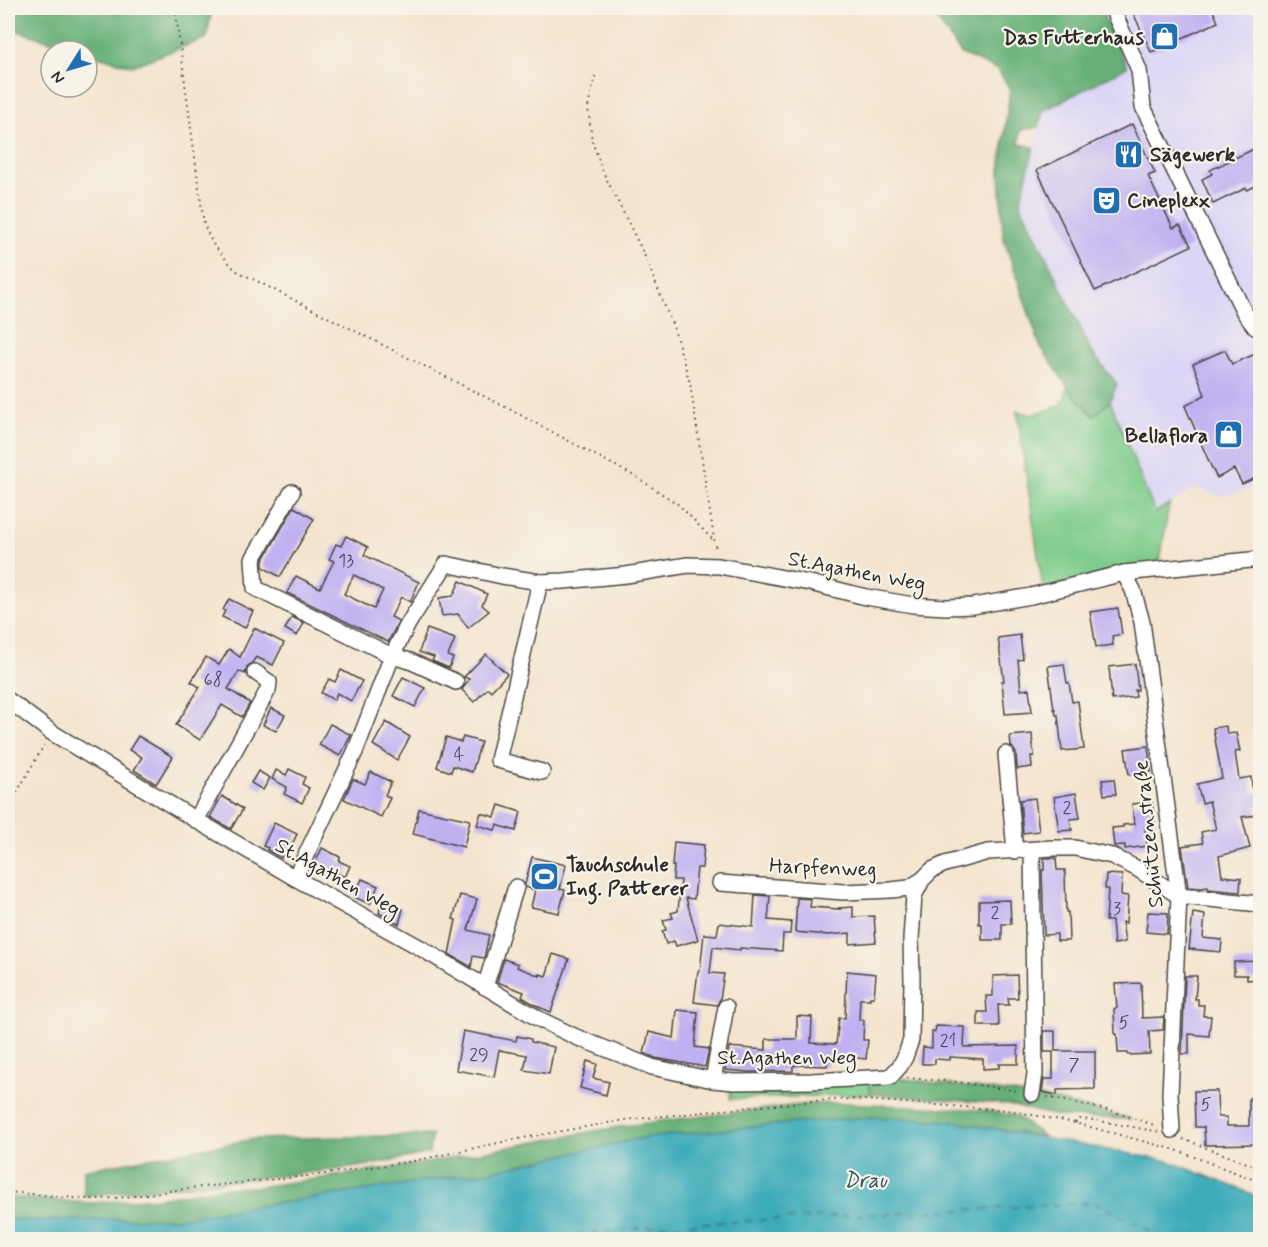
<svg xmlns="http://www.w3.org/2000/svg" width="1268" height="1247" font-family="Mynerve,sans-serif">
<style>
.built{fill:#dcd6f6}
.green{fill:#7ecc8b;stroke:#547c5b;stroke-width:1.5}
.forest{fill:#66b077;stroke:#486e51;stroke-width:1.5}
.water{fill:#3cacb9;stroke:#346c72;stroke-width:1.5}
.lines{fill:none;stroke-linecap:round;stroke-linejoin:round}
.ferry{stroke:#31585d;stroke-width:1.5;stroke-dasharray:8 6;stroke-linecap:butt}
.building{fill:#c0b0f2;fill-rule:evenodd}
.minor-casing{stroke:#494743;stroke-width:18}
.path{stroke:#494743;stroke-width:2;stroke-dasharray:1.5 4.5;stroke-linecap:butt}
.minor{stroke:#fff;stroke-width:15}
.labels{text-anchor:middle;stroke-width:4.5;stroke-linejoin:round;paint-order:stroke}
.number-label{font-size:18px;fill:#504c5d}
.poi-label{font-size:21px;font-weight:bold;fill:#2b2b2b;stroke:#f7f3e8;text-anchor:start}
.street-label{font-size:21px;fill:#2b2b2b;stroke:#f7f3e8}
.water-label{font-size:22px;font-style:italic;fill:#31585d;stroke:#f7f3e8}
</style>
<rect width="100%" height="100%" fill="#f7f3e8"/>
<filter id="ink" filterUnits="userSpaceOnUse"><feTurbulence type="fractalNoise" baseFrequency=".0167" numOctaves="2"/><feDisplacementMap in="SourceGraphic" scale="12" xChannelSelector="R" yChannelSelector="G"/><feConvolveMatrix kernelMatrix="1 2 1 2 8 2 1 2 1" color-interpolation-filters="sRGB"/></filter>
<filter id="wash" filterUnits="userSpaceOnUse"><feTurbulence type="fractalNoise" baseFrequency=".008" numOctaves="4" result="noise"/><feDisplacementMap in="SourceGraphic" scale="24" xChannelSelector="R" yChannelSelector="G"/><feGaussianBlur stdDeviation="1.35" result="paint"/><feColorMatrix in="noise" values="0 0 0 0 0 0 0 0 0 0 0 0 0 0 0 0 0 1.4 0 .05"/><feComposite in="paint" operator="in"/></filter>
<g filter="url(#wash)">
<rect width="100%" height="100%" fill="#f4e4cd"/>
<!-- built -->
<path class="built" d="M1100,8H1260V487L1222,496L1195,488L1155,514L1110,401L1117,384L1093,354L1020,203L1043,111L1127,67Z"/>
<!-- green -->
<g class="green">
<path d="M1068,387L1093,416L1110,401L1155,513L1169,504L1160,561L1043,589L1017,411L1032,415L1062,405Z"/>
<path d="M868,1082L871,1094L730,1099L731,1086Z"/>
</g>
<!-- forest -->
<g class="forest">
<path d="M8,8H212L207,38L132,66L87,53V51H82L8,28Z"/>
<path d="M929,8H1100L1127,67L1043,111L1039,127L1021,130L1019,144L1034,147L1020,203L1093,354L1117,384L1110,401L1094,416L1072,393L1040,346L1003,237L1000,171L1010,89L998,70L961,54Z"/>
<path d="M898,1078L1036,1096L1131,1119L1063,1117L1004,1104L871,1094L868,1082Z"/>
<path d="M848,1103L982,1110L1016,1116L1045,1137L951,1121L876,1117L791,1123L642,1138L486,1172L179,1218L35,1221L8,1219V1197L91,1203L157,1198L220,1188L259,1187L419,1164L594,1131L659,1121L809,1104Z"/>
<path d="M432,1135L429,1153L371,1165L334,1170L84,1196V1170L254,1139Z"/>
</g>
<!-- water -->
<path class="water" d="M876,1117L951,1121L1169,1161L1260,1197V1239H8V1219L35,1221L179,1218L486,1172L642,1138L791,1123Z"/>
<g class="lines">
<!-- ferry -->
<path class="ferry" d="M521,1240L670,1225L1096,1203L1168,1240"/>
</g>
<g id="blocks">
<!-- building -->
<g class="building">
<path d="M1131,8H1212L1218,22L1151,52Z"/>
<path d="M1132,124L1155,173L1148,176L1173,228L1180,225L1191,246L1095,291L1037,170Z"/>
<path d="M1260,146V184L1247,190L1246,188L1213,204L1202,179L1212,174L1210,170Z"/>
<path d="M1225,350L1232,364L1260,352V476L1242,484L1234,469L1217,478L1210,464L1185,406L1205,395L1193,364Z"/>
<path d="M294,507L314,519L280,577L263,567V561Z"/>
<path d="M346,536L368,547L364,555L419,582L410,602L401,597L391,617L399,621L388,642L287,593L296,576L320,588L334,561L329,559L336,544L341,546ZM354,575L383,590L374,609L344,594Z"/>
<path d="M460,581L487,594L482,605L489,611L468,628L458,614L442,616L439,598L453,596Z"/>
<path d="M229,599L253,611L245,628L222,617L225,611L223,610Z"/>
<path d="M1118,608L1122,634L1112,636L1113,645L1096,647L1090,612Z"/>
<path d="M292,617L304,623L297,636L285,629Z"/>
<path d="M254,628L284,643L273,665L256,657L252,663L247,667L245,674L239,671L228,689L250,703L242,717L222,705L200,740L176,725L200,687L191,682L206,657L219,665L229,649L240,657Z"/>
<path d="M427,629L455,639L448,656L453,658L449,668L432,661L434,657L419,652Z"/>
<path d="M1020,635L1023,659L1018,660L1021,690L1029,689L1032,712L1005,714L1002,681H1004L998,638Z"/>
<path d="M486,654L507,674L491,691L488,688L474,702L462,690L469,679L464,677Z"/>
<path d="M1064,664L1067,683H1069L1072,702L1078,701L1084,749L1062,751L1058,715H1056L1055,709H1054L1048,666Z"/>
<path d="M1135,664L1138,690H1135L1136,697L1112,700L1109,667Z"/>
<path d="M341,670L362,681L351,701L337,693L334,700L321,693L329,679L335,682Z"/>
<path d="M403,677L425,688L415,707L393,696Z"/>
<path d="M271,708L285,715L276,731L263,725Z"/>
<path d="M386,722L410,737L397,760L373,745Z"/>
<path d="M330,724L351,735L340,756L319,745Z"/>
<path d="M1226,726L1227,734L1236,733L1240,751L1235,752L1239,779L1251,777L1253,793H1259L1260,805L1256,806L1257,815L1242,817L1250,848L1219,856L1222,876L1241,878L1240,892L1208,889V887L1201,888L1188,887L1182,846L1203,843L1201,832L1216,829L1209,801L1202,803L1197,784L1222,778L1213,728Z"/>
<path d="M1032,734L1034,756H1031L1032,767L1017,769L1016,753L1011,746L1010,736Z"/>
<path d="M138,736L173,757L156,784L134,770L142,757L129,750Z"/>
<path d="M446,737L461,742L463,737L481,742L472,772L453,766L451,772L437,767Z"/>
<path d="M1148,746L1151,772L1129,775L1125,749Z"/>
<path d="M289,769L305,777L302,784L309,788L302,803L284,794L287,787L272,779L276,770L286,775Z"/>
<path d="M258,771L270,778L263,790L251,783Z"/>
<path d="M371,772L391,782L385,795L390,798L381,817L344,799L353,779L365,784Z"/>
<path d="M1114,779L1116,794L1104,795L1102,780Z"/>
<path d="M1076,793L1080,818L1070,819L1072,830L1059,831L1054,797Z"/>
<path d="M222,796L243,809L231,829L210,817Z"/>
<path d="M1035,798L1039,831L1023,833L1020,800Z"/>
<path d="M1152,802L1155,826L1145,827L1147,846L1125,849V845L1114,846L1112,828L1123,827V825L1134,824L1132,804Z"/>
<path d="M499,805L521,812L516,831L497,825L495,830L477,825L481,813L495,817Z"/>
<path d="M419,809L470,820L464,847L413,834Z"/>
<path d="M274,823L297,834L286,857L283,855L281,858L267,850L268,848L263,846Z"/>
<path d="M674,842L704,845L702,868H697L694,899L686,898L698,940L676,946L674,941L666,944L662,931L666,930L663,920L673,918L671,913L678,911L681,880H673L674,866H672Z"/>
<path d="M322,848L340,857L339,861L350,866L345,877L335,872L331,880L312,870Z"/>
<path d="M532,857L566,865L560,889L565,890L559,913L531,907L535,890L525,887V884Z"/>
<path d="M1044,858H1056L1057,870H1065L1066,912H1068L1069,941H1057V934L1044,935L1042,870H1044Z"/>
<path d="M1106,874L1122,875L1121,895L1128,896L1126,923L1122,922L1125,942L1114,944L1112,921H1106L1108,889H1105Z"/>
<path d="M362,879L378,886L370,904L354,897Z"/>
<path d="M460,895L477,899L468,930L489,935L484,958L473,956L471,967L449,954L456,920L453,919Z"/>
<path d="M755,895L770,896L768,920L791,922L790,934H783L782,951L740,948V950L713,947L710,973L724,974L720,999L717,1005L694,1002L698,971H700L704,934L717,935L719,923L753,927Z"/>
<path d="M797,898L811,899L810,907L840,909L839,908L853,907V917L874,916L876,942L850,944V933L828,935L795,932Z"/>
<path d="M1010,900L1011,924H1002V940H982V924H979V901Z"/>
<path d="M381,903L403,909L399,924L379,913Z"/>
<path d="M1148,912L1168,913L1167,934L1146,932Z"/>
<path d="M1193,913L1205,915L1203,938L1222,940L1221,952L1189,949Z"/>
<path d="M553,954L569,959L551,1012L539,1007L522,997L524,992L497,982L504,959L518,964L517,967L540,976V974L546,976Z"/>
<path d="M1260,961V979L1247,980V975H1234V962Z"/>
<path d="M847,971L876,974L874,997H870V999H860L859,1020H864L863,1040H868L866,1059L848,1057V1060L828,1058L827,1066L793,1065V1071L749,1072L725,1070L729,1047L766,1050V1039H797V1016L812,1017L811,1043L836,1044L839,1018H845Z"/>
<path d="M1017,975L1018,998H1008L1009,1005H998L999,1026H978V1012H987L986,996H993V976Z"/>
<path d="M1185,976H1197L1195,999H1198V1005H1204L1203,1016H1211L1209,1036L1189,1034V1054H1182Z"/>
<path d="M1141,983L1142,1018L1164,1017L1163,1030L1149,1031L1150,1054L1128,1055V1053H1118L1117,1034H1115L1114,1009L1117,1008L1115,984Z"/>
<path d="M677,1010L698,1012L695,1047L709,1049L705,1067L655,1058L644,1053L649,1032L674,1038Z"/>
<path d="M936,1026L965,1027L964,1047L1018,1046V1064H999V1068L983,1069V1059L950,1057V1060L935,1059V1064H922L923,1047L932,1048V1032H935Z"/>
<path d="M463,1031L516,1041L517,1036L531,1039V1042L554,1047L549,1074L524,1070L527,1055L499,1050L494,1077L456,1070Z"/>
<path d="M1044,1031H1055V1051H1095V1089L1057,1090V1095L1042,1092L1044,1079H1053V1052H1044Z"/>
<path d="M587,1061L597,1064L593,1078L609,1082L606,1095L580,1088Z"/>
<path d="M1194,1091H1217L1218,1117H1227V1126H1249V1098H1260V1144L1205,1145L1204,1127H1195Z"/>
</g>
</g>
</g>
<g filter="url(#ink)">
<use href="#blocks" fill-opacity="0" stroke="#494743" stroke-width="1.5"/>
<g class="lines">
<defs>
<g id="minor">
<path d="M1112,8L1139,70L1143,107L1244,312L1255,327H1260"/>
<path d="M292,492L253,559L255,588L392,656L410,661L456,682"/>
<path d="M1124,573L1133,590L1142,622L1179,896L1170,1094L1172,1130"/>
<path d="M540,582L498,760L542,772"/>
<path d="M8,700L51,732L196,820L295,878L419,947L539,1019L576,1037L652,1067L713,1080L734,1082L811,1081L890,1077L900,1066L905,1057L911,1040L912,980L911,939L914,896L922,880L932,870L945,864L988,852L1053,848H1075L1112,856L1136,868L1179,896L1260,904"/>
<path d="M1006,754L1015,851"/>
<path d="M196,820L268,690L269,682L255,672"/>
<path d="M1032,850L1035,1074L1032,1094"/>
<path d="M295,878L355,752L392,656L408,624L446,564L502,576L540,582L564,581L626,575L688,565L719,566L810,583L866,597L913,605L945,607L973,606L1031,596L1124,573L1260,559"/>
<path d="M720,883L844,892L891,890L909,888L922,880"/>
<path d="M485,987L516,887"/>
<path d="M713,1080L726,1007"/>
</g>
</defs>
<!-- minor casing -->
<use href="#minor" class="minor-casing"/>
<!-- path -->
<g class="path">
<path d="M175,8L204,225L213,244L235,270L511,410L638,478L679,505L714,541"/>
<path d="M595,76L588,108L592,141L603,172L643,252L674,329L690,383L716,551"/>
<path d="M8,808L44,745"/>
<path d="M907,1078L958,1082L1018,1091"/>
<path d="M1047,1097L1112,1111L1157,1126"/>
<path d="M1075,1123L1080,1119L1094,1120L1160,1132"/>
<path d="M1183,1139L1260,1168"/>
<path d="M8,1192L88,1199L118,1198L192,1188L325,1174L414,1161L517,1139L625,1120L812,1101L852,1099L1007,1110L1075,1123L1176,1150L1260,1182"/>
</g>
<!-- minor -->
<use href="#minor" class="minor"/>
</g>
</g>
<!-- icons -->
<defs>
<symbol id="shop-square" viewBox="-11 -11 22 22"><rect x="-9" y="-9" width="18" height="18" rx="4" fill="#1f6fb2" stroke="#f7f3e8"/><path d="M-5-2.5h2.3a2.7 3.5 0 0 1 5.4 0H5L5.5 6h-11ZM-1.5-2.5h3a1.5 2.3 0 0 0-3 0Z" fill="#fff"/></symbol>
<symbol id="restaurant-square" viewBox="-11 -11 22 22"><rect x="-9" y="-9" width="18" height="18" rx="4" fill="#1f6fb2" stroke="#f7f3e8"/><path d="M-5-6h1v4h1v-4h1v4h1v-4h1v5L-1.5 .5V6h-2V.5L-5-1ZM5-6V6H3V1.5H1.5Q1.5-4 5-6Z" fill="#fff"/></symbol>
<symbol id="theatre-square" viewBox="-11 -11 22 22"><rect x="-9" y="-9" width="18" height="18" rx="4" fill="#1f6fb2" stroke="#f7f3e8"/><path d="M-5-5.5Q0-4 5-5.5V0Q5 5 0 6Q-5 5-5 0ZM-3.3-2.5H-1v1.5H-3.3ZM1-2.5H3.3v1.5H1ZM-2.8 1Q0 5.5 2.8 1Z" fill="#fff"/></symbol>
<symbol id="stadium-square" viewBox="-11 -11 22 22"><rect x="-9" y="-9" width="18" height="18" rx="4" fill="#1f6fb2" stroke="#f7f3e8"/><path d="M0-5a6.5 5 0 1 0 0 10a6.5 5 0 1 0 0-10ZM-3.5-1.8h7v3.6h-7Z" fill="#fff"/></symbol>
</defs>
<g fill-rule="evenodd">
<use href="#shop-square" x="1148" y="20" width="33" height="33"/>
<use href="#restaurant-square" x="1112" y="138" width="33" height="33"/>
<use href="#theatre-square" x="1090" y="184" width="33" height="33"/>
<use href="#shop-square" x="1212" y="418" width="33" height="33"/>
<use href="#stadium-square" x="528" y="860" width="33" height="33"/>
</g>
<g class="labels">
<!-- number labels -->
<g class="number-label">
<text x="346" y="566">13</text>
<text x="213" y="685">68</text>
<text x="459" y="760">4</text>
<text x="1067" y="813">2</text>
<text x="1117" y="914">3</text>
<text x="995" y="918">2</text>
<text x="1124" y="1028">5</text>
<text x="948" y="1046">21</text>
<text x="479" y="1060">29</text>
<text x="1074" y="1070">7</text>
<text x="1206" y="1110">5</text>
</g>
<!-- poi labels -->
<g class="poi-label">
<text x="1144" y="44" text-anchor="end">Das Futterhaus</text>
<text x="1150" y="161">Sägewerk</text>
<text x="1127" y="207">Cineplexx</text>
<text x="1208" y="442" text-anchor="end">Bellaflora</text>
<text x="566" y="871">Tauchschule<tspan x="566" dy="24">Ing. Patterer</tspan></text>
</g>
<!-- street labels -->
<g class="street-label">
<text transform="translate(857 571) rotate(11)" y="7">St.Agathen Weg</text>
<text transform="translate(1148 834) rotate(-96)" y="7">Schützenstraße</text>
<text transform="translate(823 867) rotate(2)" y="7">Harpfenweg</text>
<text transform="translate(338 877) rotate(29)" y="7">St.Agathen Weg</text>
<text x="787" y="1064">St.Agathen Weg</text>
</g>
<!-- water labels -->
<g class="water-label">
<text x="865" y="1187">Drau</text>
</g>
</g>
<!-- margin -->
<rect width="1268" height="1247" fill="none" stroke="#f7f3e8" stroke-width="30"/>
<!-- north arrow -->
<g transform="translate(69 69) rotate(233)"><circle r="28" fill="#f7f3e8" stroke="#a5a39c" stroke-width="1.5"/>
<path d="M0-4.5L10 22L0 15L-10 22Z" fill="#1f6fb2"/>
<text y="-9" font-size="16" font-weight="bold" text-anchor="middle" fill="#2b2b2b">N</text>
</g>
</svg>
